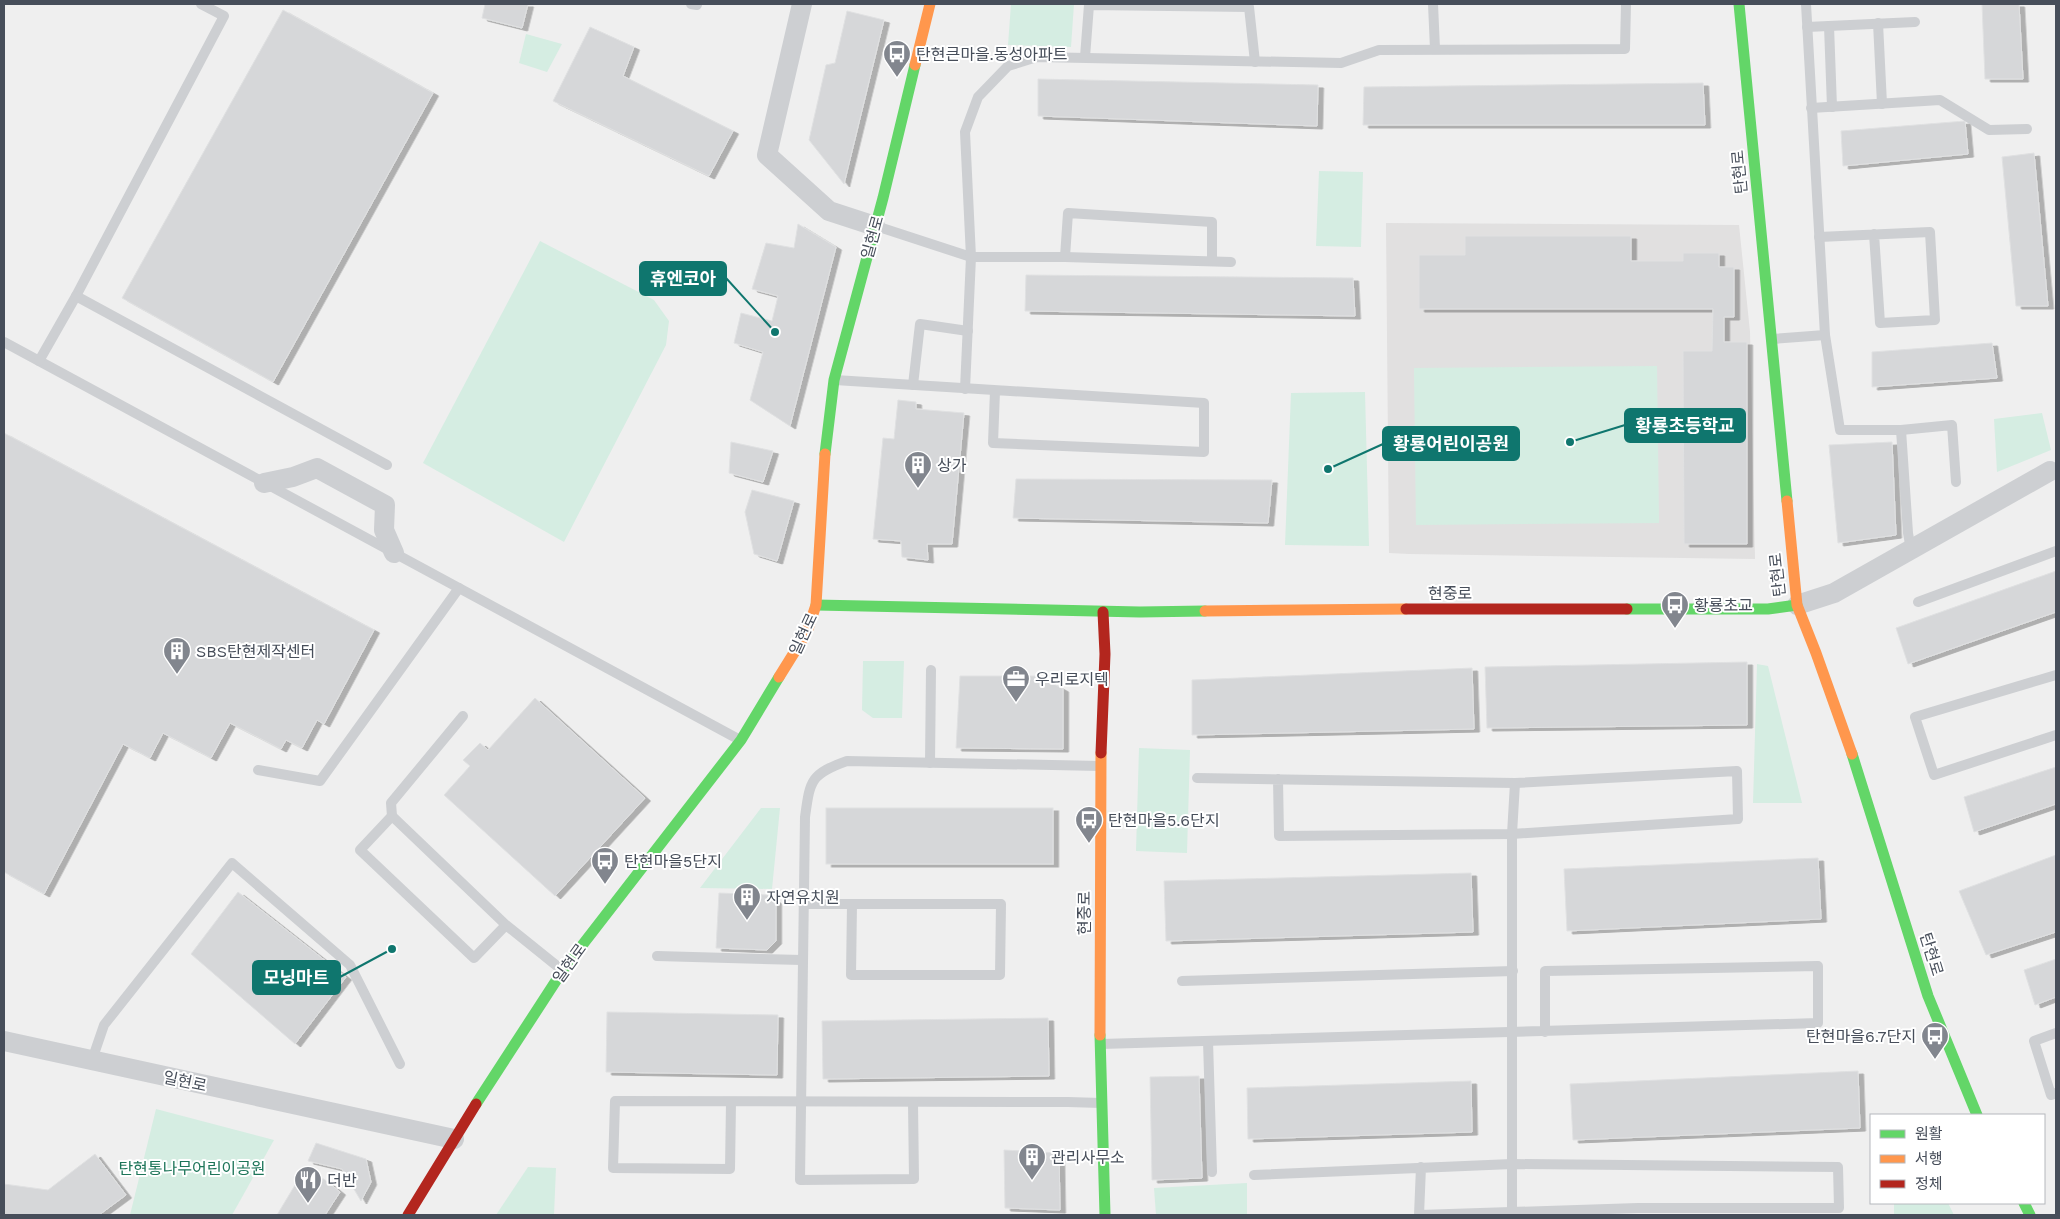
<svg xmlns="http://www.w3.org/2000/svg" width="2060" height="1219" font-family="'Work Sans','Noto Sans KR',sans-serif">
<style>
.education{fill:#e1e0e0}
.green{fill:#d5ede2}
.building{fill:#d6d7d9;stroke:#e0e1e2;filter:url(#shadow)}
.lines{fill:none;stroke-linecap:round;stroke-linejoin:round}
.lane{stroke:#cdcfd2;stroke-width:10}
.street{stroke:#cdcfd2;stroke-width:20}
.fast{stroke:#63d668;stroke-width:11}
.slow{stroke:#ff974d;stroke-width:11}
.jam{stroke:#b3261e;stroke-width:11}
.labels{text-anchor:middle;stroke-width:4;stroke-linejoin:round;paint-order:stroke}
.poi-label{font-size:16px;fill:#474e5a;stroke:#fff;text-anchor:start}
.street-label{font-size:16px;fill:#474e5a;stroke:#fff}
.park-label{font-size:16px;fill:#1d7559;stroke:#fff}
.leader{fill:none;stroke:#0f766e;stroke-width:2}
.callout-dot{fill:#0f766e;stroke:#fff;stroke-width:2}
.callout{fill:#0f766e;stroke:#0f766e;stroke-width:2}
.callout-label{font-size:18px;text-anchor:middle;font-weight:bold;fill:#fff}
</style>
<defs>
<filter id="shadow"><feDropShadow dx="5.5" dy="3" stdDeviation="0" flood-color="#0004"/></filter>
</defs>
<rect width="100%" height="100%" fill="#efefef"/>
<!-- education -->
<path class="education" d="M1386,223L1739,225L1750,332L1755,559L1409,554L1389,553Z"/>
<!-- green -->
<g class="green">
<path d="M1011,4H1074L1071,47L1008,45Z"/>
<path d="M526,34L562,44L547,72L519,63Z"/>
<path d="M1319,171L1363,172L1361,247L1316,246Z"/>
<path d="M540,241L654,300L669,321L666,345L564,542L423,463Z"/>
<path d="M1657,366L1659,523L1416,525L1414,368Z"/>
<path d="M1365,392L1369,546L1285,545L1291,393Z"/>
<path d="M2042,413L2051,450L1997,472L1994,419Z"/>
<path d="M863,661H904L902,718H873L862,710Z"/>
<path d="M1757,664L1768,666L1802,803H1753Z"/>
<path d="M1139,748L1190,750L1187,853L1136,851Z"/>
<path d="M761,808H780L772,889L700,888Z"/>
<path d="M156,1109L274,1140L232,1215H130Z"/>
<path d="M528,1167L556,1168L554,1215H496Z"/>
<path d="M1247,1183V1215H1156L1154,1188Z"/>
<path d="M1894,1203H1948L1954,1215H1894Z"/>
</g>
<!-- building -->
<g class="building">
<path d="M485,4H528L522,28L482,18Z"/>
<path d="M1982,4H2019L2023,79H1985Z"/>
<path d="M283,10L433,93L273,382L122,298Z"/>
<path d="M847,11L884,20L844,184L809,140L826,65L835,63Z"/>
<path d="M590,27L634,47L623,76L733,131L709,176L553,101Z"/>
<path d="M1038,79L1318,85L1317,126L1038,116Z"/>
<path d="M1703,83L1705,125H1363L1364,87Z"/>
<path d="M1965,121L1968,154L1843,166L1841,131Z"/>
<path d="M2034,153L2048,306H2016L2002,157Z"/>
<path d="M798,224L836,247L790,426L750,400L763,352L734,343L741,313L772,321L778,296L752,289L766,243L794,248Z"/>
<path d="M1465,236H1631V261H1683V253H1719V267H1734V317H1724V342H1747V544H1684L1683,351H1712L1713,309H1419V255H1465Z"/>
<path d="M1026,275L1353,278L1355,316L1025,311Z"/>
<path d="M1992,343L1997,378L1872,387V352Z"/>
<path d="M898,400L916,402V409L964,413L952,544H927L928,560L902,557L901,541L873,539L883,438L894,439Z"/>
<path d="M4,433L374,630L324,724L317,720L302,748L286,740L281,749L230,723L211,758L163,733L150,758L123,744L44,894L4,872Z"/>
<path d="M731,442L773,451L763,482L729,473Z"/>
<path d="M1892,442L1896,535L1838,543L1829,445Z"/>
<path d="M1016,479L1272,480L1268,523L1013,518Z"/>
<path d="M752,490L794,501L777,561L754,554L745,512Z"/>
<path d="M2056,571V612L1908,664L1896,628Z"/>
<path d="M1747,662V725L1487,728L1485,667Z"/>
<path d="M1472,668L1474,729L1192,735V680Z"/>
<path d="M960,676H1039L1063,689V749L956,748Z"/>
<path d="M535,698L645,798L555,896L444,795L470,766L463,760L480,743L488,750Z"/>
<path d="M2056,767V804L1974,832L1964,797Z"/>
<rect x="826" y="808" width="227" height="56"/>
<path d="M2056,855V932L1986,955L1959,891Z"/>
<path d="M1818,858L1821,919L1567,931L1564,869Z"/>
<path d="M1471,873L1473,932L1166,941L1164,881Z"/>
<path d="M238,892L346,977L295,1044L191,954Z"/>
<path d="M719,893L769,895L776,901V941L767,950L716,948Z"/>
<path d="M2056,959V997L2035,1005L2024,970Z"/>
<path d="M607,1012L778,1015L777,1075L606,1072Z"/>
<path d="M1048,1018L1049,1076L823,1079L822,1021Z"/>
<path d="M1858,1071L1860,1128L1573,1140L1570,1084Z"/>
<path d="M1199,1076L1202,1178L1152,1180L1150,1077Z"/>
<path d="M1471,1081L1472,1132L1248,1139L1247,1088Z"/>
<path d="M316,1143L366,1159L371,1182L361,1201L342,1169L308,1161Z"/>
<path d="M1004,1150L1059,1153L1060,1210L1005,1208Z"/>
<path d="M95,1154L126,1195L99,1215H4V1184L48,1190Z"/>
<path d="M301,1175L324,1179L340,1192L325,1215H277Z"/>
</g>
<g class="lines">
<!-- lane -->
<g class="lane">
<path d="M691,4L697,5"/>
<path d="M1433,4L1435,49"/>
<path d="M1806,4L1825,335L1840,430H1901L1952,425L1956,482"/>
<path d="M1878,23L1882,104"/>
<path d="M1829,26L1832,107"/>
<path d="M1807,27L1915,22"/>
<path d="M1085,57L1089,5L1249,7L1255,62"/>
<path d="M1811,108L1940,100L1989,130L2027,129"/>
<path d="M876,226L971,257H1065L1231,262"/>
<path d="M1819,237L1930,232L1935,320L1880,323L1874,234"/>
<path d="M1065,257L1068,213L1212,222V261"/>
<path d="M76,296L224,16L201,4"/>
<path d="M1772,339L1825,335"/>
<path d="M4,342L740,740"/>
<path d="M39,361L76,296L387,465"/>
<path d="M835,380L1204,403V452L993,443L995,391"/>
<path d="M913,385L920,324L968,331"/>
<path d="M965,389L971,257L965,132L978,97L1008,66L1037,57L1341,63L1379,50L1625,49L1626,4"/>
<path d="M1901,430L1908,533L1911,550"/>
<path d="M1918,602L2056,551"/>
<path d="M2056,675L1915,717L1934,775L2056,735"/>
<path d="M930,763L931,670"/>
<path d="M258,770L320,781L459,588"/>
<path d="M1197,778L1515,783L1737,771L1738,819L1512,834L1279,836L1278,779"/>
<path d="M392,816L391,803L463,716"/>
<path d="M803,904H1001L1000,975H851L852,904"/>
<path d="M506,925L474,958L360,850L392,816L506,925L562,970"/>
<path d="M657,956L802,960"/>
<path d="M1182,981L1513,971"/>
<path d="M2056,1033L2034,1041L2051,1095L2056,1093"/>
<path d="M1208,1041L1212,1172"/>
<path d="M1101,1044L1818,1023V966L1545,971V1032"/>
<path d="M92,1060L104,1025L232,863L350,965L400,1064"/>
<path d="M731,1102L730,1169L613,1168L615,1101L1068,1102L1101,1103"/>
<path d="M913,1103L914,1179L800,1180L805,817C810,781 810,774 847,761L1100,766"/>
<path d="M1254,1175L1512,1164L1838,1167L1839,1208H1638L1419,1215L1421,1167"/>
<path d="M1512,1213V834L1515,783"/>
</g>
<!-- street -->
<g class="street">
<path d="M802,4L767,155L829,211L875,226"/>
<path d="M264,483L293,477L317,468L385,505L384,530L394,553"/>
<path d="M1797,605L1834,593L2050,471"/>
<path d="M4,1041L454,1139"/>
</g>
<!-- fast -->
<g class="fast">
<path d="M1739,4L1787,501"/>
<path d="M825,454L834,380L883,198L915,65"/>
<path d="M816,605L1140,612L1205,611"/>
<path d="M1627,609H1768L1797,605"/>
<path d="M1852,754L1928,996L1977,1115"/>
<path d="M1100,1035L1105,1215"/>
<path d="M476,1104L563,970L741,740L779,677"/>
<path d="M2024,1203L2030,1215"/>
</g>
<!-- slow -->
<g class="slow">
<path d="M915,65L930,4"/>
<path d="M1787,501L1797,605L1816,653L1852,754"/>
<path d="M1205,611L1406,609"/>
<path d="M779,677L807,632L816,605L825,454"/>
<path d="M1100,1035L1101,753"/>
</g>
<!-- jam -->
<g class="jam">
<path d="M1406,609H1627"/>
<path d="M1101,753L1105,654L1103,612"/>
<path d="M408,1215L476,1104"/>
</g>
</g>
<!-- icons -->
<defs>
<symbol id="bus-pin" viewBox="-11 -11 22 30"><path d="M0 17L-7.5 6A9.5 9.5 0 1 1 7.5 6Z" fill="#82868e" stroke="#fff"/><path d="M-5-6H5V4H4V6H2V4H-2V6H-4V4H-5ZM-3.5-4V0h7V-4ZM-3.5 1.2v1.5H-2V1.2ZM2 1.2v1.5H3.5V1.2Z" fill="#fff"/></symbol>
<symbol id="building-pin" viewBox="-11 -11 22 30"><path d="M0 17L-7.5 6A9.5 9.5 0 1 1 7.5 6Z" fill="#82868e" stroke="#fff"/><path d="M-4-6H4V6H1V3H-1V6H-4ZM-2.5-4.3h1.7v1.8h-1.7ZM.8-4.3h1.7v1.8H.8ZM-2.5-1h1.7V.8h-1.7ZM.8-1h1.7V.8H.8Z" fill="#fff"/></symbol>
<symbol id="office-pin" viewBox="-11 -11 22 30"><path d="M0 17L-7.5 6A9.5 9.5 0 1 1 7.5 6Z" fill="#82868e" stroke="#fff"/><path d="M-6-3h4V-5.5h4V-3h4V5H-6ZM-1-4.5V-3h2v-1.5ZM-6 0V1H6V0Z" fill="#fff"/></symbol>
<symbol id="restaurant-pin" viewBox="-11 -11 22 30"><path d="M0 17L-7.5 6A9.5 9.5 0 1 1 7.5 6Z" fill="#82868e" stroke="#fff"/><path d="M-5-6h1v4h1v-4h1v4h1v-4h1v5L-1.5 .5V6h-2V.5L-5-1ZM5-6V6H3V1.5H1.5Q1.5-4 5-6Z" fill="#fff"/></symbol>
</defs>
<g fill-rule="evenodd">
<use href="#bus-pin" x="881" y="38" width="32" height="43"/>
<use href="#building-pin" x="902" y="449" width="32" height="43"/>
<use href="#bus-pin" x="1659" y="589" width="32" height="43"/>
<use href="#building-pin" x="161" y="635" width="32" height="43"/>
<use href="#office-pin" x="1000" y="663" width="32" height="43"/>
<use href="#bus-pin" x="1073" y="804" width="32" height="43"/>
<use href="#bus-pin" x="589" y="845" width="32" height="43"/>
<use href="#building-pin" x="731" y="881" width="32" height="43"/>
<use href="#bus-pin" x="1919" y="1020" width="32" height="43"/>
<use href="#building-pin" x="1016" y="1141" width="32" height="43"/>
<use href="#restaurant-pin" x="292" y="1164" width="32" height="43"/>
</g>
<g class="labels">
<!-- poi labels -->
<g class="poi-label">
<text x="916" y="60">탄현큰마을.동성아파트</text>
<text x="937" y="471">상가</text>
<text x="1694" y="611">황룡초교</text>
<text x="196" y="657">SBS탄현제작센터</text>
<text x="1035" y="685">우리로지텍</text>
<text x="1108" y="826">탄현마을5.6단지</text>
<text x="624" y="867">탄현마을5단지</text>
<text x="766" y="903">자연유치원</text>
<text x="1916" y="1042" text-anchor="end">탄현마을6.7단지</text>
<text x="1051" y="1163">관리사무소</text>
<text x="327" y="1186">더반</text>
</g>
<!-- street labels -->
<g class="street-label">
<text transform="translate(1739 172) rotate(-95)" y="6">탄현로</text>
<text transform="translate(872 237) rotate(-75)" y="6">일현로</text>
<text transform="translate(1777 575) rotate(-96)" y="6">탄현로</text>
<text x="1450" y="599">현중로</text>
<text transform="translate(803 634) rotate(-65)" y="6">일현로</text>
<text transform="translate(1084 913) rotate(-90)" y="6">현중로</text>
<text transform="translate(1932 954) rotate(73)" y="6">탄현로</text>
<text transform="translate(569 963) rotate(-54)" y="6">일현로</text>
<text transform="translate(185 1081) rotate(12)" y="6">일현로</text>
</g>
<!-- park labels -->
<g class="park-label">
<text x="192" y="1174">탄현통나무어린이공원</text>
</g>
</g>
<!-- callouts -->
<path class="leader" d="M775 332L726 278M1570 442L1625 425M1328 469L1383 444M392 949L340 977"/>
<g class="callout-dot">
<circle cx="775" cy="332" r="5"/>
<circle cx="1570" cy="442" r="5"/>
<circle cx="1328" cy="469" r="5"/>
<circle cx="392" cy="949" r="5"/>
</g>
<g class="callout">
<rect x="640" y="262" width="86" height="33" rx="5"/>
<rect x="1625" y="409" width="120" height="33" rx="5"/>
<rect x="1383" y="427" width="136" height="33" rx="5"/>
<rect x="253" y="961" width="87" height="33" rx="5"/>
</g>
<g class="callout-label">
<text x="683" y="285">휴엔코아</text>
<text x="1685" y="432">황룡초등학교</text>
<text x="1451" y="450">황룡어린이공원</text>
<text x="296" y="984">모닝마트</text>
</g>
<!-- border -->
<rect width="2060" height="1219" fill="none" stroke="#474e5a" stroke-width="10"/>
<!-- legend -->
<rect x="1870" y="1114" width="175" height="90" fill="#ffffff" stroke="#b5b8bd"/>
<rect x="1880" y="1130" width="25" height="8" fill="#63d668" stroke="#b5b8bd"/>
<text x="1915" y="1139" font-size="15" fill="#474e5a">원활</text>
<rect x="1880" y="1155" width="25" height="8" fill="#ff974d" stroke="#b5b8bd"/>
<text x="1915" y="1164" font-size="15" fill="#474e5a">서행</text>
<rect x="1880" y="1180" width="25" height="8" fill="#b3261e" stroke="#b5b8bd"/>
<text x="1915" y="1189" font-size="15" fill="#474e5a">정체</text>
</svg>
